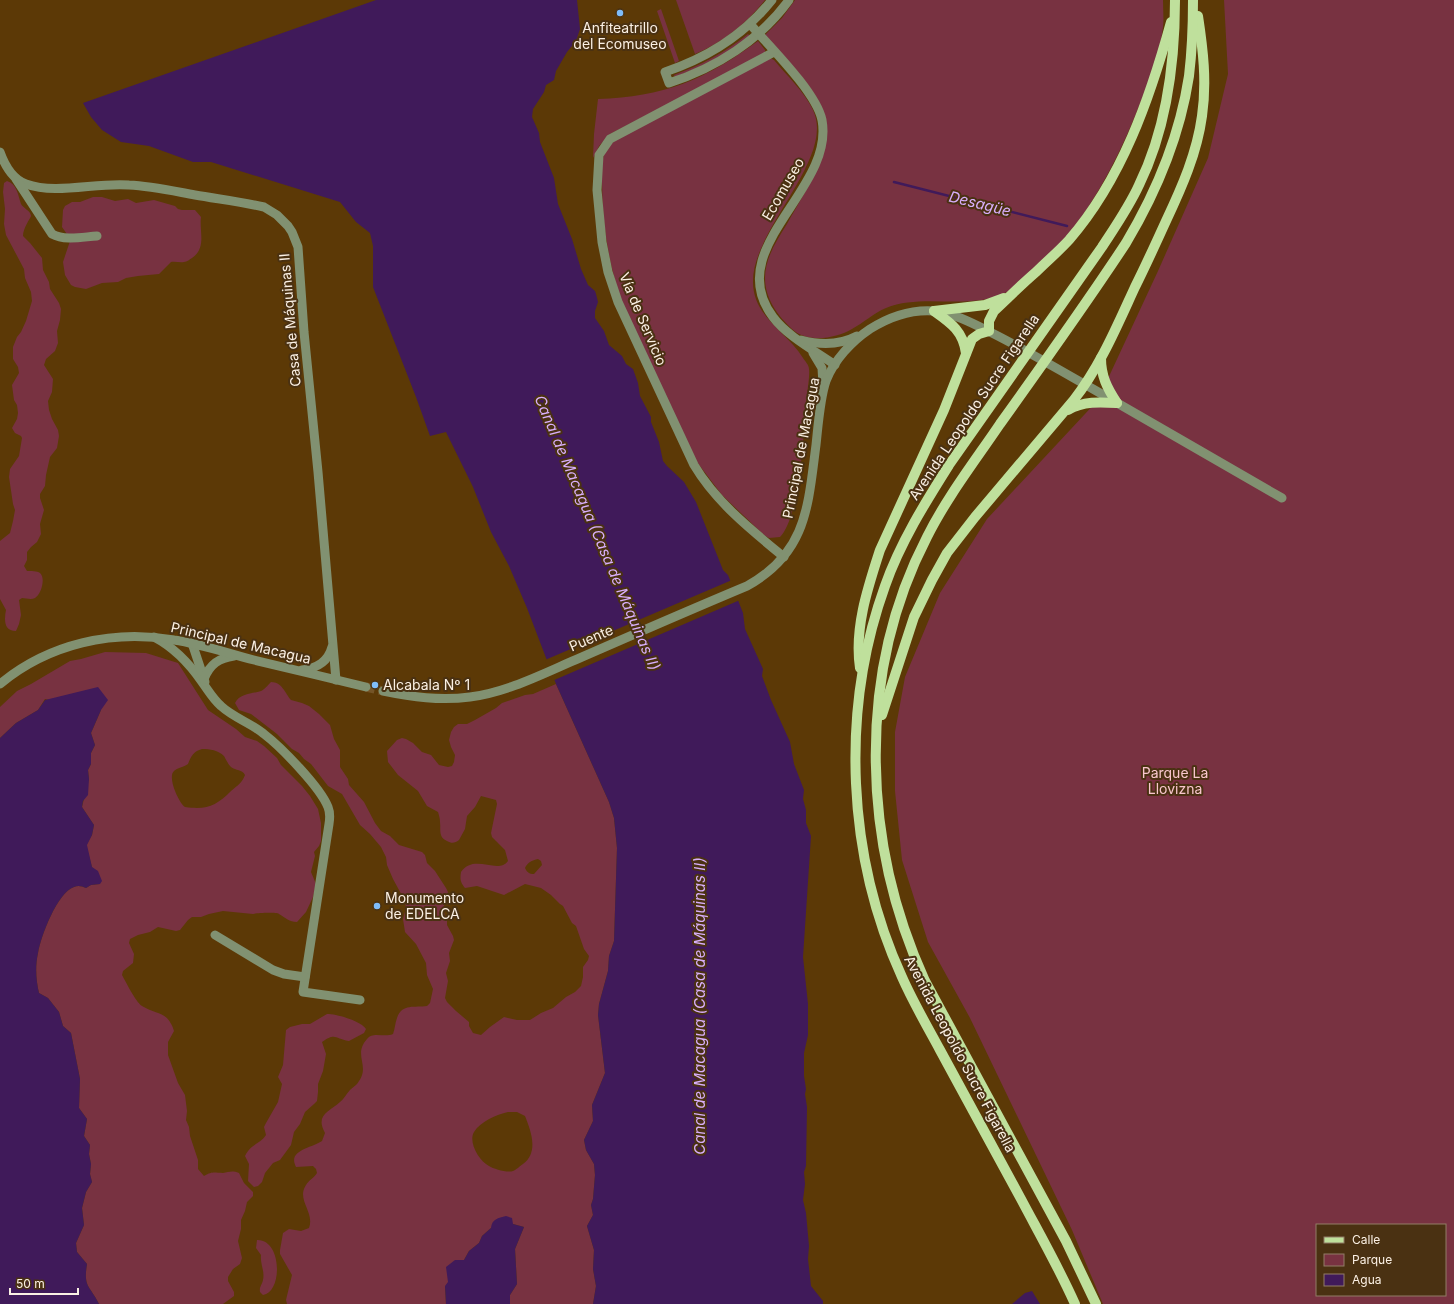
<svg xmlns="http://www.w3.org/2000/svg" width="1454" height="1304" font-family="Inter,sans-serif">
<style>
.green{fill:#783241;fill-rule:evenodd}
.water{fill:#401a5a}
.pier{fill:#5c3906}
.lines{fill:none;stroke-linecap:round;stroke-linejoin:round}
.stream{stroke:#401a5a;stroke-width:2.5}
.minor-tunnel{stroke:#745427;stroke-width:9;stroke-dasharray:9 4.5;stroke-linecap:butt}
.minor{stroke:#819171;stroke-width:9}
.major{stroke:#bfe09c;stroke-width:10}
.poi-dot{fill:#7fbdfa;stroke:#4a3112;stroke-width:1.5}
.labels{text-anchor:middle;stroke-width:4;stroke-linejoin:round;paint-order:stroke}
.poi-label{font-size:14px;fill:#fbf0e4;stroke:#4a3112;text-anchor:start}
.street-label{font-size:14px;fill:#fbf0e4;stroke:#4a3112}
.park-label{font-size:14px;fill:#f8c6cd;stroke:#4a3112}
.water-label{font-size:15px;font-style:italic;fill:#d8affb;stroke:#4a3112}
</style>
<rect width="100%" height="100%" fill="#5c3906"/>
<!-- green -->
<g class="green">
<path d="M676,0H765C747,23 722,43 695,54Z"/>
<path d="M795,0H1163C1163,9 1164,19 1163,27C1161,45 1155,63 1149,80C1131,129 1109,179 1078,222C1066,239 1050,253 1034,268C1025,277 1015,289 1003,294C966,310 922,293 886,308C874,313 863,323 852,329C835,339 807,343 792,329C777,315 765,298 765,278C765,258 777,240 787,224C798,204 810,185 819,164C825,150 829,135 825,119C819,89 785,59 765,35L782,18Z"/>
<path d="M1224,0H1454V1304H1103L1072,1230L970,1018L928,942L902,860L895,791V732L905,677L940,593L987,519L1098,400L1158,271L1208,158L1228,74ZM1317,1225H1445V1295H1317Z"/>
<path d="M661,9L679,61L675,63L657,11Z"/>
<path d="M748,34L750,36C726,55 703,66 675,77L674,75C701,65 726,52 748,34Z"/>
<path d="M758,41L765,50V54L610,134L599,146L593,158L594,134L598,99C663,97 705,80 758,41Z"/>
<path d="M770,58L774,60C787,76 804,91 813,110C836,158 752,229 753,282C753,317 787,332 803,358C805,361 809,365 809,369C810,376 807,393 806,402C804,431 800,517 780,537L769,538L764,535L722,495L697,462L623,306C609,266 602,224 602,183C602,172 601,162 605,152C607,147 612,143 617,139Z"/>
<path d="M7,181C17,184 18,195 21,204C23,208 31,211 31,216C30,219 23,228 23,236L30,243L42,258L43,270L49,282L50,289L59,303L61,309L60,320L57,331L58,343L55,351L46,359L44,365L53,379L52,392L48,401L49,410L52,419L58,430L59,436L57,448L50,457L46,475L45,486L40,494V498L44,510L40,524L41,534L37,542L31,547L27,552V560L24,566L27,571C31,571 37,571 40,573C46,578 41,595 35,598C31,600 26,598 22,598L19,600L21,615L19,624L16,631C4,631 4,620 6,610L0,599V541L10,533L13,521L15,510L13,504L9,477L10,469L19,456L22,438L21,436L15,433L12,428L17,419L18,413L17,405L14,400L12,385L19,373L18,367L13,359V347L17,337L21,332L26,321L32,301L31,292L25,278L24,269L6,235L4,224L5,209L3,192L4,183Z"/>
<path d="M93,197H102L115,201L128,199L136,203L154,200L175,206L178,209L182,210H195L201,217C199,231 207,248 192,258C190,259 187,262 184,262C180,263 175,261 171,262L159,274L138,276L126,278L118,282L102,283L86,289L75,287L71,285L65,275L63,262L70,241L69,237L62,227L63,210L65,206L72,202H80Z"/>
<path d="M105,652L146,653L178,663L208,710L236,729L245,737L257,741L264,746L277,758L281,765L302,786L310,796L318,809L321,823V841L319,846L314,852L315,856L311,872L316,884L313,897L306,912L297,922C289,922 286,918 279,914C276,912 257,913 253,914L223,911L209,914L201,917H192L188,920L180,930L176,931L158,927L150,932L138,935L130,939L129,943L134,954L133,963L123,971L122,975C126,982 135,1001 142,1006C157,1015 168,1011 174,1031L168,1042V1055L178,1083L185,1095L187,1111L186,1120L189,1127L190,1136L198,1160V1169L204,1176C213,1171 214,1173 223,1173C229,1172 232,1170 239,1173L244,1183L253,1192V1196L247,1202L245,1211L241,1220V1229L238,1241L242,1258L240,1264L233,1269L228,1277V1281L234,1292V1296L223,1304H99C90,1285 83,1288 87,1264L77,1252L76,1243L84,1225L82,1208L86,1192L92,1182L90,1174L91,1164L89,1154L90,1145L84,1136L87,1119L79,1108L80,1079L71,1033L63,1026L59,1012L48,998L39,993C36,980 35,967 38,953C41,936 57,893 74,887C78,885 82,886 86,888L91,885L100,884L92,867L86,845L92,835L94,825L82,807L89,779L88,770L91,764V753L95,745L91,733L101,710L45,699L38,710L16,723L0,738V707L17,691L31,684L70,661L81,659ZM202,749C210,749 218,750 224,756C226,760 228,764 231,767C236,771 242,769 245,775C242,783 238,785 231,791C216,806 207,810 185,807C179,803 167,777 174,771C177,768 184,767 188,764C191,756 194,751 202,749Z"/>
<path d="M271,682C282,682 285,693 291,700L302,703L309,706L319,714L330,725L334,739L340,750V767L348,779L349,785L364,802L375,823L381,831L390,836L399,845L422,852L425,855L427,863L435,871L446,888L448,892L443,909L447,921V925L453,936L454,940L449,953L450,961L446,973L448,981L445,998L447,1002L456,1011L469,1022V1026L473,1033L481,1035L490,1027L504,1017L517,1020H530L541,1013L553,1008L566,997L575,992L581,986L583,977V967L588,960L589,956L584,949L576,926L572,923L563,906L560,904L551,895L541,888L525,884L504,895L477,886L465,888C460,882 460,879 461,872C474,853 498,875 508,861L505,850L492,837L491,833L497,804L496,800L481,796L475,807L467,816L465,829L459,840C455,843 452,844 447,841C438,837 441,830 440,822C440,819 439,815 438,812L427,806L418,791L398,775L388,762L387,751L397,740L402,738L406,739L413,743L422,752L431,755L439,765L448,767L452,766L454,762L455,755L451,747L449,740L451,732L454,727L458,724H467L475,720L496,708L502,703L525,695L533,694L556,684L609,802L614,818L617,848L614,941L609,956L608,971L599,1004L598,1015L605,1073L592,1105L593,1121L584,1140L586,1150L594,1164L595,1175L593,1199L591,1205L593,1215L587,1226L594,1250L593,1269L596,1286L593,1304H510V1295L517,1284L515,1249L524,1227L513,1224L491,1228L482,1236L479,1243L469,1251L464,1260L445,1287L446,1304H287L286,1300L292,1275L280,1254V1250L283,1233L289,1229L301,1231L309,1228C315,1212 296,1200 306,1185C309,1180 314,1178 317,1173L316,1169L313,1166L296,1167C287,1150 312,1148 322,1141L325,1133C315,1115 329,1112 340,1102C344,1099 346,1094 350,1090C352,1088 355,1086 357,1084C372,1066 352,1056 367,1039C373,1031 384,1038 393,1034C395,1029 395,1023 397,1018C402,1003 415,1008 427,1006L430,1003L433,989L427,975L426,963L416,944L405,932L403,919L406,908L405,901L393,879L387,865L386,857L381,847L370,834L360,825L342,794L328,786L311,764L304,759L299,753L292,749L277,734L251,714L239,710L235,703C240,693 252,694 261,691C264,690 268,685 271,682ZM538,859L541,861L542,865L534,874C529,874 527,872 525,868C527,863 532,860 538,859ZM508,1112H517L525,1116C531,1131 539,1152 523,1164C520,1166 516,1170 513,1171C507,1173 494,1169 489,1166C479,1161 468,1142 474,1132C481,1121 496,1115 508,1112Z"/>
<path d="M327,1014C337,1014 361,1021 366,1029L364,1033L349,1041C335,1039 336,1032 322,1042L326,1054L323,1071L318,1084V1092L317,1101L314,1104L305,1112L300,1124L294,1132L291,1145L280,1160L273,1163L265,1173L262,1182L258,1186L254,1187L248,1181L249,1164L245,1156C252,1143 259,1145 266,1135L264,1127L266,1123L278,1102L282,1084L278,1077L283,1065L286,1030L290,1027L302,1024H310Z"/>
<path d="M257,1240C282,1239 283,1292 263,1295L260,1292C259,1287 262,1285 263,1280C265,1271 260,1264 261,1255L256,1248Z"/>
</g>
<!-- water -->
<g class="water">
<path d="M376,0H577L580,29L576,41L567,52L556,71L554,80L546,85L544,92L533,109L532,117L539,133L540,142L554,178L558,204L572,239L581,269L588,285L595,291L596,294L598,302L595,311V318L604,331L609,345L622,356L626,364L633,369L638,383L640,396L651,417V422L659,442L663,461L667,466L684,482L696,502L723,570L728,575L743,613L745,629L763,669L762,676L771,700L790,742L794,764L804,790L803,799L806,810V823L811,836L803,957L808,1004V1035L804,1053V1076L806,1089L805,1094L807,1107L806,1166L804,1172L805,1184L803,1200L806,1213L809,1246L808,1259L811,1286L823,1301V1304H593L596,1286L593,1269L594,1250L587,1226L593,1215L591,1205L593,1199L595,1175L594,1164L586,1150L584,1140L593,1121L592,1105L605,1073L598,1015L599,1004L608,971L609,956L614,941L617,848L614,818L609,802L556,684L527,608L509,566L491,532L473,487L446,432L430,436L416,397L373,287V246L370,233L356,222L340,202L211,162H193L149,146L121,142L102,130L91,117L83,103Z"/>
<path d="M98,687L108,700L101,710L91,733L95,745L91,753V764L88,770L89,779L88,795L83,801L82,807L94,825L92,835L87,845L92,867L98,871L102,881L100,884L91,885L86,888C82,886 78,885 74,887C57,893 41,936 38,953C35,967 36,980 39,993L48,998L59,1012L63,1026L71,1033L80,1079L79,1108L87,1119L84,1136L90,1145L89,1154L91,1164L90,1174L92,1182L86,1192L82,1208L84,1225L76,1243L77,1252L87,1264C83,1288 90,1285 99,1304H0V738L16,723L38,710L45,700Z"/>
<path d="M506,1216L512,1218L513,1224L524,1227L515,1249L517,1284L510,1295V1304H446L445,1286L448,1282L446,1267L455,1260H464L469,1251L479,1243L482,1236L491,1228C492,1219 498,1218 506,1216Z"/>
<path d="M1032,1291L1040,1304H1012L1025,1293Z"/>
</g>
<!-- pier -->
<path class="pier" d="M732,580L740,600L552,681L545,660Z"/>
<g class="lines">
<!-- stream -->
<path class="stream" d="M894,182L1067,226"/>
<!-- minor-tunnel -->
<path class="minor-tunnel" d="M366,687L383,691"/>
<!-- minor -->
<g class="minor">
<path d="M772,0C744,35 707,58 665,72L669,83C716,68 760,40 789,0"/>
<path d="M750,24C770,47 816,92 822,120C835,190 721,248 773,317C787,336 815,351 835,365"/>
<path d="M774,52L610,139L599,155L597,190L602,242L608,272L618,302L694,465C716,502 751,530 784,557"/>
<path d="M0,152C5,166 12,179 26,184C56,195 97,182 129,185C151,186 173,191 195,195C218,199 242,202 264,207L277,215L288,226L292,232L298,247L304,332L318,472L336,680"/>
<path d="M16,179L52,234C65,241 82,237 97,236"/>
<path d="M801,340C820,345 840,345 857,336"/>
<path d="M813,353L822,368L823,385"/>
<path d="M154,637C175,648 189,663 202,682C208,690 213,699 221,706C234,718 251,723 264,734C281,747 320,787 328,807C330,812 330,818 329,824L303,992L360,1000"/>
<path d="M192,643L205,682"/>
<path d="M302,670C317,668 328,662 332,647"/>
<path d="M204,679C210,664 219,658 234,656"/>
<path d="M0,684C48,644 113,629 174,640C201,644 227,653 254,660C291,669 329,678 366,687"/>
<path d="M383,691C412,697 440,701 470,697C509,692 546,672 582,657C637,633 692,609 747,586C807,553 808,506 816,445C818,427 820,398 826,381C834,360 852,341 870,329C889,317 912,309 935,311C956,314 974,324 992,333C1026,350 1059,370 1093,389C1156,425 1219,462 1282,498"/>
<path d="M215,935L273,970L284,974L305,977"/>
</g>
<!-- major -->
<g class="major">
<path d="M934,311L985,305L1004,298"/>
<path d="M934,311C951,323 963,331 966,353"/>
<path d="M1101,358C1101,376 1107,388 1117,403"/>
<path d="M1068,410C1083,401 1100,402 1117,403"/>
<path d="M860,668C854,628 868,587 880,550L944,410L972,339L979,334L989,331V321L994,311C1008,298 1022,284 1036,272C1047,261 1059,251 1069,240C1122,179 1150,98 1171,22"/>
<path d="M882,715L914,617L932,580L947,553L975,517L1073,401C1100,367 1117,326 1135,287C1146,265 1156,243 1166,221C1182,187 1197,153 1202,116C1207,82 1203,49 1198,16"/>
<path d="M1075,1304C1059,1268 1039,1233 1021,1199C994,1149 967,1100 940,1050C927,1026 913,1002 902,977C847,857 840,711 885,586C900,543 925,503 949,465L1102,247C1115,227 1129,207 1139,185C1167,128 1175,62 1175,0"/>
<path d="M1096,1304L1066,1241L925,981C862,843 856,674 927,537C947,497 975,461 1000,424C1043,364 1086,304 1126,243C1157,191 1180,135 1189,76C1192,51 1193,25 1193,0"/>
</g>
</g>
<!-- markers -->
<g class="poi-dot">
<circle cx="620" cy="13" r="4"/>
<circle cx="375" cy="685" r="4"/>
<circle cx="377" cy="906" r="4"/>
</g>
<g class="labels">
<!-- poi labels -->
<g class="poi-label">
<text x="620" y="33" text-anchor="middle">Anfiteatrillo<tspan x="620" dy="16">del Ecomuseo</tspan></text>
<text x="383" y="690">Alcabala Nº 1</text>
<text x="385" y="903">Monumento<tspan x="385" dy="16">de EDELCA</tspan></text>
</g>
<!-- street labels -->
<g class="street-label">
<text transform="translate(783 189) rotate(-60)" y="5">Ecomuseo</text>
<text transform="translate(643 319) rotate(67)" y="5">Vía de Servicio</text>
<text transform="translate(290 320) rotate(-95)" y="5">Casa de Máquinas II</text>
<text transform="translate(974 407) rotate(-56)" y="5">Avenida Leopoldo Sucre Figarella</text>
<text transform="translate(801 448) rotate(-79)" y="5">Principal de Macagua</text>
<text transform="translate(591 638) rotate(-23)" y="5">Puente</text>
<text transform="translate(241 643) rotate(13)" y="5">Principal de Macagua</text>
<text transform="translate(960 1054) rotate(62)" y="5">Avenida Leopoldo Sucre Figarella</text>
</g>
<!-- park labels -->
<g class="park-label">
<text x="1175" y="778">Parque La<tspan x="1175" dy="16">Llovizna</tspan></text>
</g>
<!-- water labels -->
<g class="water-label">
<text transform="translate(980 204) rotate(14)" y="5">Desagüe</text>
<text transform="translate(597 533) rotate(67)" y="5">Canal de Macagua (Casa de Máquinas II)</text>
<text transform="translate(700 1006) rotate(-90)" y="5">Canal de Macagua (Casa de Máquinas II)</text>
</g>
</g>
<!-- legend -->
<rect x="1316" y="1224" width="130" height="72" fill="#4a3112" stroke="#917d66"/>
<rect x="1324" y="1237" width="20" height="6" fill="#bfe09c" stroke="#917d66"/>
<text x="1352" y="1244" font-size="12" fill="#fbf0e4">Calle</text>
<rect x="1324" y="1254" width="20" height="12" fill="#783241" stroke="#917d66"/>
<text x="1352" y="1264" font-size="12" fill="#fbf0e4">Parque</text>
<rect x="1324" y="1274" width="20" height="12" fill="#401a5a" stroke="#917d66"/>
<text x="1352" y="1284" font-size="12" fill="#fbf0e4">Agua</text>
<!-- scale -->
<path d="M10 1288v6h68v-6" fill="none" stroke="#fbf0e4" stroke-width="2"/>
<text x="16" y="1288" font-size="12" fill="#fbf0e4" stroke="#4a3112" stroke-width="3" paint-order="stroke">50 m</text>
</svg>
